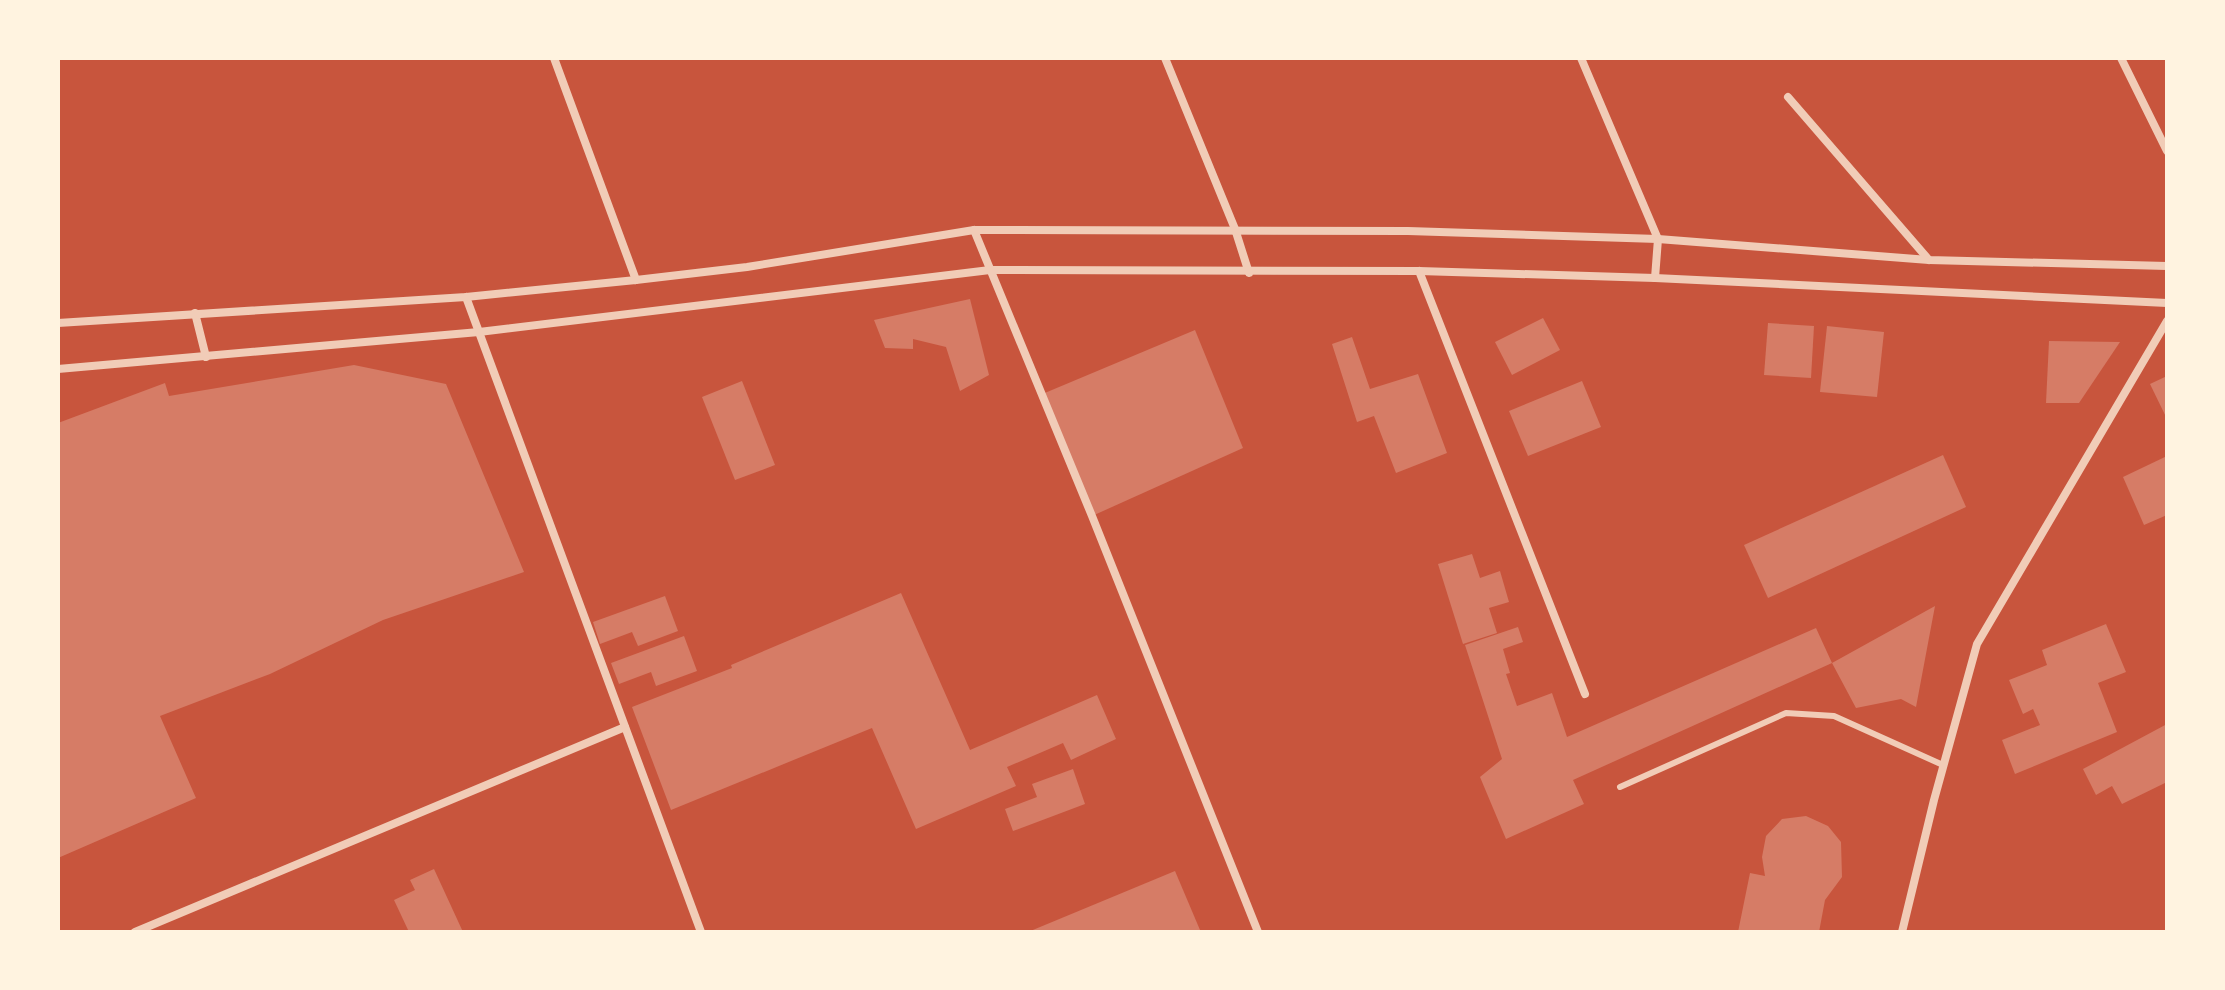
<svg xmlns="http://www.w3.org/2000/svg" width="2225" height="990" font-family="'Roboto Condensed',sans-serif">
<style>
.building{fill:#d67c66}
.lines{fill:none;stroke-linecap:round;stroke-linejoin:round}
.service{stroke:#f1ccb7;stroke-width:6}
.minor{stroke:#f1ccb7;stroke-width:8}
</style>
<rect width="100%" height="100%" fill="#c8553d"/>
<!-- building -->
<g class="building">
<path d="M970,299L989,375L960,391L946,347L913,339V349L885,348L874,320Z"/>
<path d="M1543,318L1560,350L1512,375L1495,342Z"/>
<path d="M1768,323L1814,326L1811,378L1764,375Z"/>
<path d="M1827,326L1884,332L1877,397L1820,392Z"/>
<path d="M1195,330L1243,448L1092,516L1040,395Z"/>
<path d="M1352,337L1370,389L1418,374L1447,453L1396,473L1374,416L1357,422L1332,344Z"/>
<path d="M2049,341L2120,342L2079,403H2046Z"/>
<path d="M354,365L446,384L524,572L383,620L270,674L160,716L196,798L58,858V423L165,383L169,396Z"/>
<path d="M2167,376V419L2150,384Z"/>
<path d="M742,381L775,465L735,480L702,397Z"/>
<path d="M1582,381L1601,427L1528,456L1509,411Z"/>
<path d="M1943,455L1966,507L1768,598L1744,545Z"/>
<path d="M2167,456V515L2144,525L2123,477Z"/>
<path d="M1472,554L1480,578L1500,571L1509,602L1489,608L1497,633L1463,644L1438,564Z"/>
<path d="M901,593L970,750L1097,695L1116,739L1071,760L1063,743L1007,767L1016,786L916,829L872,728L671,810L632,707L732,668L731,665Z"/>
<path d="M665,596L678,631L638,646L632,632L600,644L593,622Z"/>
<path d="M1935,606L1916,707L1901,699L1856,708L1832,663Z"/>
<path d="M2106,624L2126,672L2098,683L2117,732L2015,774L2002,740L2040,725L2033,709L2023,714L2009,680L2047,665L2042,650Z"/>
<path d="M1518,627L1523,642L1503,649L1510,673L1506,674L1517,706L1552,693L1567,737L1816,628L1832,663L1573,780L1584,804L1506,839L1480,777L1502,759L1465,645Z"/>
<path d="M684,636L697,671L656,686L651,672L619,684L611,663Z"/>
<path d="M2167,724V782L2122,804L2112,786L2096,795L2083,769Z"/>
<path d="M1073,769L1085,804L1013,831L1005,809L1037,797L1032,784Z"/>
<path d="M1806,816L1828,826L1841,842L1842,877L1825,900L1819,932H1738L1750,873L1765,876L1762,857L1766,836L1782,819Z"/>
<path d="M434,869L463,932H409L394,900L415,890L410,880Z"/>
<path d="M1175,871L1200,930L1028,932Z"/>
</g>
<g class="lines">
<!-- service -->
<path class="service" d="M1620,787L1786,713L1834,716L1943,765"/>
<!-- minor -->
<g class="minor">
<path d="M554,58L636,280"/>
<path d="M1165,58L1235,229L1249,273"/>
<path d="M1581,58L1658,239L1655,278"/>
<path d="M2121,58L2167,151"/>
<path d="M1788,97L1929,260"/>
<path d="M974,230L1092,516L1258,932"/>
<path d="M1419,271L1585,694"/>
<path d="M466,297L701,932"/>
<path d="M195,313L206,357"/>
<path d="M58,323L466,297L636,280L747,267L974,230L1408,231L1658,239L1929,260L2167,266"/>
<path d="M58,369L479,332L990,270L1419,271L1655,278L2167,303"/>
<path d="M135,932L625,727"/>
<path d="M1902,932L1934,800L1977,644L2167,321"/>
</g>
</g>
<!-- border -->
<rect width="2225" height="990" fill="none" stroke="#fff3e0" stroke-width="120"/>
</svg>
